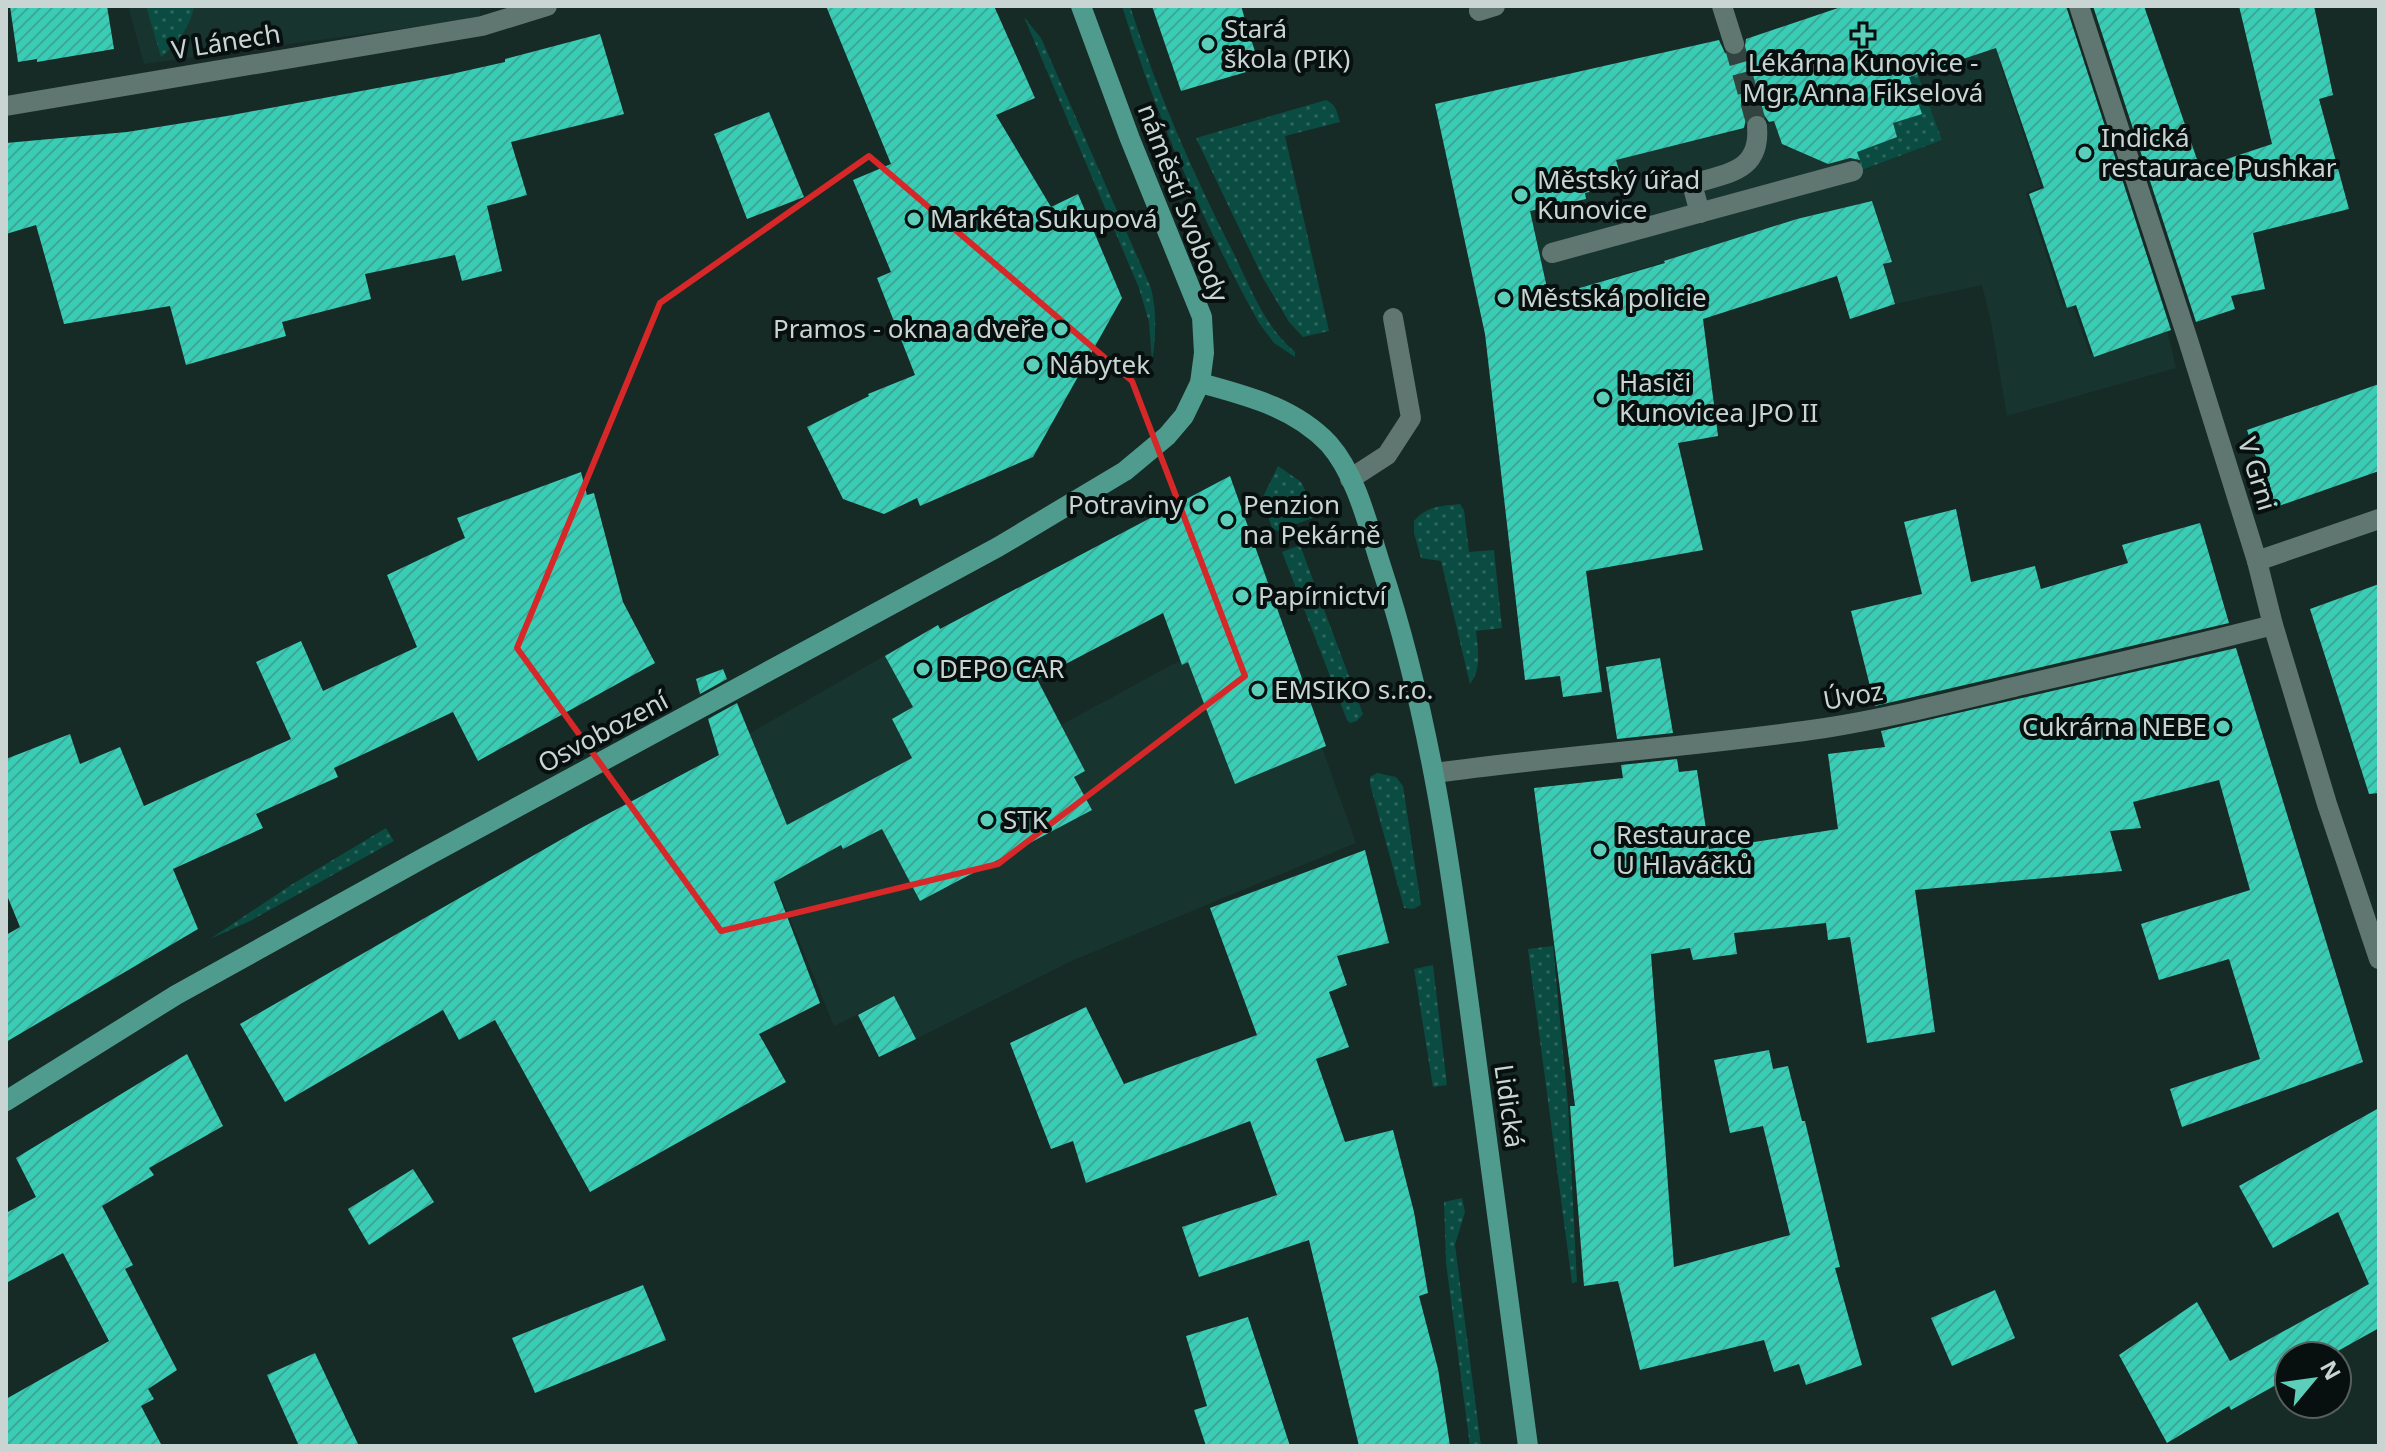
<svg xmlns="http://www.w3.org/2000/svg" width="2385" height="1452" font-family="'Noto Sans',sans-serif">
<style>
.built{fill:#18342e}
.grass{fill:url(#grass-dots)}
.building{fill:url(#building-hatch)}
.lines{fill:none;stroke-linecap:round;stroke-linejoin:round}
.minor-tunnel{stroke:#314440;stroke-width:20;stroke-dasharray:20 10;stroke-linecap:butt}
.minor{stroke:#607671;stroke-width:20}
.major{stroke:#4f9b8d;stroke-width:20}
.marked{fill:none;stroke:#d62828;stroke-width:6;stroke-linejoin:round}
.poi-dot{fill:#5cceba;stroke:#08100f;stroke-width:3}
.labels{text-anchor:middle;stroke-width:8;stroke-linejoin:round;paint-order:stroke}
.poi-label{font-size:26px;fill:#c9d5d2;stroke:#08100f;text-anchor:start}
.street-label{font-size:26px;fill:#c9d5d2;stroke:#08100f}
</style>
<defs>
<pattern id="grass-dots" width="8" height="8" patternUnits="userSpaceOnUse" patternTransform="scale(2)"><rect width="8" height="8" fill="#0b4c42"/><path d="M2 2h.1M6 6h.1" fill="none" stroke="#2d655c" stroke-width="1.8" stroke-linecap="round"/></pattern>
<pattern id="building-hatch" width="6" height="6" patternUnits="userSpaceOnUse" patternTransform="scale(2)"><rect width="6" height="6" fill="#3acdb6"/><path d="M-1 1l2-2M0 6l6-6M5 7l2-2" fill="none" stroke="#3aaa98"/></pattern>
</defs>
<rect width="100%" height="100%" fill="#162a26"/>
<!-- built -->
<g class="built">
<path d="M128,6H480V18L144,64Z"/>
<path d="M2016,39L2022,56L2000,64L2041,187L2026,193L2063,305L2072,303L2090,354L2166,326L2176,368L2007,416L1991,322L1982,285L1895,304L1883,265L1892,262L1872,201L1597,282L1615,344L1551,304L1530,210L1616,159L1775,122L1785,149L1848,126L1863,170L1942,140L1917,72Z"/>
<path d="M1277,621L1356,843L1069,962L916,1039L894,997L834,1026L775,882L747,831L717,752L938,625L968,678L1019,748L1173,664Z"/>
</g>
<!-- grass -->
<g class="grass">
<path d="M146,6H194C190,28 178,42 161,57Z"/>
<path d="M1122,6H1130C1157,92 1193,174 1234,254C1251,289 1265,327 1295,352V357L1274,343L1259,323C1203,222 1156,117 1122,6Z"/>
<path d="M1024,17L1041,38L1151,288C1157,314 1156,336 1152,362L1149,322L1139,288Z"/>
<path d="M1917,72L1942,140L1862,170L1856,150L1897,137L1882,87Z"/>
<path d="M1326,100C1336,104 1337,112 1340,122L1285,136L1329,331L1303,337L1289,322L1263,278L1196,138Z"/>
<path d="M1278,466L1301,482L1318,516L1277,531L1272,528L1262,499Z"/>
<path d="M1460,504L1464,510L1469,552L1494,550L1502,628L1476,631C1478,649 1482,669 1470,684L1441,561L1421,558L1414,533V521C1427,506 1441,506 1460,504Z"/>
<path d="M1300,545L1363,714L1357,721L1350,723L1347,720L1282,552Z"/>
<path d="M1377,773L1396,777L1403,786L1421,905L1413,909L1404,908L1370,784V777Z"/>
<path d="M386,828L394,841L250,921L210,939L291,885Z"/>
<path d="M1553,946L1568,1105L1577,1282L1572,1283L1528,949Z"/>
<path d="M1433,965L1447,1085L1433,1087L1414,969Z"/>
<path d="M1462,1198L1465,1212L1455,1245L1481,1446H1470L1446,1263L1444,1202Z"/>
</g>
<!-- building -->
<g class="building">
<path d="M10,6H107L114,49L37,62V59L18,62Z"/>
<path d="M826,6H994L1035,98L996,115L1051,207L1078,194L1122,298L1033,457L920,506L917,498L884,514L843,499L807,427L869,396L868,394L915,375L877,278L891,272L853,180L891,164Z"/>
<path d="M1152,6H1241L1260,68L1181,91Z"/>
<path d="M1844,6H2066L2171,330L2094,357L2076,305L2067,308L2029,194L2044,188L1996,48L1909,77L1922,114L1893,123L1897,137L1857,152L1860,160L1850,158L1828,164L1782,144L1774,121L1769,122L1764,115L1756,113L1746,119L1744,128L1616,160L1623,184L1585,193L1586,199L1530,211L1549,297L1665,263L1664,261L1797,219L1872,201L1892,262L1883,264L1895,304L1850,319L1837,276L1703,319L1718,436L1678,443L1703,550L1586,571L1602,692L1563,697L1560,676L1525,680L1485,334L1435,104L1719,40L1725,53L1737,57L1744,52L1746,39Z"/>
<path d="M2093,6H2144L2200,168L2272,144L2239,6H2314L2333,95L2319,99L2349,209L2253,233L2265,289L2231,296L2235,309L2196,322Z"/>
<path d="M600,34L624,114L511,142L527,195L487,206L502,271L462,281L455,255L365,274L371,299L282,322L286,336L186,365L170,306L64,324L36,225L6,234V143L127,132L227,116L447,75L505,62V59Z"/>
<path d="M769,112L804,197L747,219L714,134Z"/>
<path d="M2379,384V471L2273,508L2247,430Z"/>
<path d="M581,472L587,495L594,493L623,602L655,663L478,761L453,712L334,768L338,777L256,814L263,828L173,869L198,929L6,1042V935L20,927L6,893V759L70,734L80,764L120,747L144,806L291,739L256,662L301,641L323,691L417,647L387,575L465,538L457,518Z"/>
<path d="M1230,476L1326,746L1235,784L1188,662L1182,665L1163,613L1037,679L1085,771L1074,777L1092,810L920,901L882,829L843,849L841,845L774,882L820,1003L759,1034L786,1082L590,1192L495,1020L459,1040L443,1010L285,1102L240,1024L583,827L719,755L708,719L737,703L787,825L912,758L892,719L913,707L885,656L938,625L940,629Z"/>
<path d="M1956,509L1971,582L2035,566L2041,589L2128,563L2122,545L2200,523L2229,623L1875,706L1851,611L1922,594L1904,522Z"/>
<path d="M2379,584V793L2369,794L2310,609Z"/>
<path d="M2236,648L2363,1062L2182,1127L2170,1089L2260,1059L2229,959L2159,980L2141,924L2250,890L2219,780L2133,802L2141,828L2110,831L2122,871L1915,890L1935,1032L1867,1043L1850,937L1828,940L1826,923L1734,933L1737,954L1693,960L1690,948L1651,954L1674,1267L1790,1235L1763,1126L1730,1133L1714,1060L1769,1050L1773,1069L1788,1066L1802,1121H1805L1840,1267L1835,1268L1862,1365L1806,1385L1799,1364L1774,1372L1764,1340L1640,1370L1618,1281L1584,1286L1570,1106H1575L1534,788L1623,778L1621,765L1677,759L1679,772L1697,770L1709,849L1838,829L1828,754L1885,747L1881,731Z"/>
<path d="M1660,658L1673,733L1617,739L1606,667Z"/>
<path d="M723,669L727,679L700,694L696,679Z"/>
<path d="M1365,850L1389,943L1337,956L1347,985L1329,992L1349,1047L1316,1059L1345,1142L1393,1130L1414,1212L1428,1293L1419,1296L1438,1369L1450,1446H1359L1309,1240L1199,1277L1182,1227L1277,1195L1250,1121L1086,1183L1073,1141L1051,1149L1010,1043L1086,1007L1124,1084L1257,1035L1210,908Z"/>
<path d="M894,996L916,1039L879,1057L858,1015Z"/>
<path d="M187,1054L223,1126L149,1168L154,1175L102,1206L133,1265L125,1269L177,1370L148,1389L154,1399L141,1406L162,1446H6V1399L109,1341L63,1253L6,1283V1213L36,1197L16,1158Z"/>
<path d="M2379,1108V1328L2329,1356H2289V1369L2282,1373L2285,1380L2231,1410L2229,1406L2167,1443L2119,1355L2197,1302L2230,1361L2369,1284L2338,1212L2273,1248L2239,1186Z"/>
<path d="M413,1169L434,1202L369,1245L348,1209Z"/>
<path d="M643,1285L666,1340L535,1393L512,1338Z"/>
<path d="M1995,1290L2015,1338L1952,1366L1931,1318Z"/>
<path d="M1248,1317L1290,1446H1206L1194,1410L1207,1406L1186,1336Z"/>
<path d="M315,1353L359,1446H299L267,1375Z"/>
</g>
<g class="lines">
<!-- minor-tunnel -->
<path class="minor-tunnel" d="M1734,44L1757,126"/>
<!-- minor -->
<g class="minor">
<path d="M1722,6L1734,44"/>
<path d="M2079,6L2188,340L2257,561L2273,625L2327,804L2379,959"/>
<path d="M1479,11L1495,6"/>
<path d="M6,106L482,26L547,6"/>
<path d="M1700,213L1692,184C1727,173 1761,172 1757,126"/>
<path d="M1552,253L1853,171"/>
<path d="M1350,479L1387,455L1411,418L1393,318"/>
<path d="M2257,561L2379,519"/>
<path d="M1435,773C1564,755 1695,747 1825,728C1889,718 1951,702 2014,687C2100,667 2187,647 2273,625"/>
</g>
<!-- major -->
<g class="major">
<path d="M1200,383C1247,396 1294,407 1329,444C1357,476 1368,526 1381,566C1431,717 1451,870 1472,1027C1491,1167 1509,1306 1528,1446"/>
<path d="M6,1101L176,995L427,856L998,547L1125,471L1167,436L1184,416L1200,383L1204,353L1202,317L1130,139L1081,6"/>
</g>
</g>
<!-- marked area -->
<path class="marked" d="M869,156L1132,381L1245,676L998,864L721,931L517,648L660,303Z"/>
<!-- markers -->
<g class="poi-dot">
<path d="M1859 23h8v8h8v8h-8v8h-8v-8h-8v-8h8z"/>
<circle cx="1208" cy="44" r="8"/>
<circle cx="2085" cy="153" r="8"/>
<circle cx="1521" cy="195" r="8"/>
<circle cx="914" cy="219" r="8"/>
<circle cx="1504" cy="298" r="8"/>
<circle cx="1061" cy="329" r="8"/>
<circle cx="1033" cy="365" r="8"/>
<circle cx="1603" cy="398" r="8"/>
<circle cx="1199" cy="505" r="8"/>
<circle cx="1227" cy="520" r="8"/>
<circle cx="1242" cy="596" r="8"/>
<circle cx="923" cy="669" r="8"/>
<circle cx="1258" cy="690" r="8"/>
<circle cx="2223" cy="727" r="8"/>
<circle cx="987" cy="820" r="8"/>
<circle cx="1600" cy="850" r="8"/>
</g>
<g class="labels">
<!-- poi labels -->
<g class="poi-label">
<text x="1224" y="38">Stará<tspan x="1224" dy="30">škola (PIK)</tspan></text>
<text x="1863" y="72" text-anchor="middle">Lékárna Kunovice -<tspan x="1863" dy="30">Mgr. Anna Fikselová</tspan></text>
<text x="2101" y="147">Indická<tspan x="2101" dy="30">restaurace Pushkar</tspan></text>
<text x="1537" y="189">Městský úřad<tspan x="1537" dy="30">Kunovice</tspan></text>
<text x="930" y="228">Markéta Sukupová</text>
<text x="1520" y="307">Městská policie</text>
<text x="1045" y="338" text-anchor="end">Pramos - okna a dveře</text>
<text x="1049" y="374">Nábytek</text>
<text x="1619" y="392">Hasiči<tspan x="1619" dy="30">Kunovicea JPO II</tspan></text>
<text x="1183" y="514" text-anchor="end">Potraviny</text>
<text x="1243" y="514">Penzion<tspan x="1243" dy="30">na Pekárně</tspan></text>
<text x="1258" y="605">Papírnictví</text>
<text x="939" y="678">DEPO CAR</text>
<text x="1274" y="699">EMSIKO s.r.o.</text>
<text x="2207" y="736" text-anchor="end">Cukrárna NEBE</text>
<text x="1003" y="829">STK</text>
<text x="1616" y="844">Restaurace<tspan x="1616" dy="30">U Hlaváčků</tspan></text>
</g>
<!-- street labels -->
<g class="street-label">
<text transform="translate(226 42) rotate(-9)" y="9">V Lánech</text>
<text transform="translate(1183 203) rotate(69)" y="9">náměstí Svobody</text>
<text transform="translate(2257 474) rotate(73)" y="9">V Grni</text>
<text transform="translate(1853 696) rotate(-10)" y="9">Úvoz</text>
<text transform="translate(603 732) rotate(-28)" y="9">Osvobození</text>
<text transform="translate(1509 1106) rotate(82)" y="9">Lidická</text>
</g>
</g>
<!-- border -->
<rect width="2385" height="1452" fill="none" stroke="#c9d5d2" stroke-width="16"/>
<!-- north arrow -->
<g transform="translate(2313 1380) rotate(61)"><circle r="38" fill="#08100f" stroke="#555f5d" stroke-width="2"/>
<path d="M0-6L14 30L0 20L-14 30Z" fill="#5cceba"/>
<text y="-12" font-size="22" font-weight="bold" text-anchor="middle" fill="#c9d5d2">N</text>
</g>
</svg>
